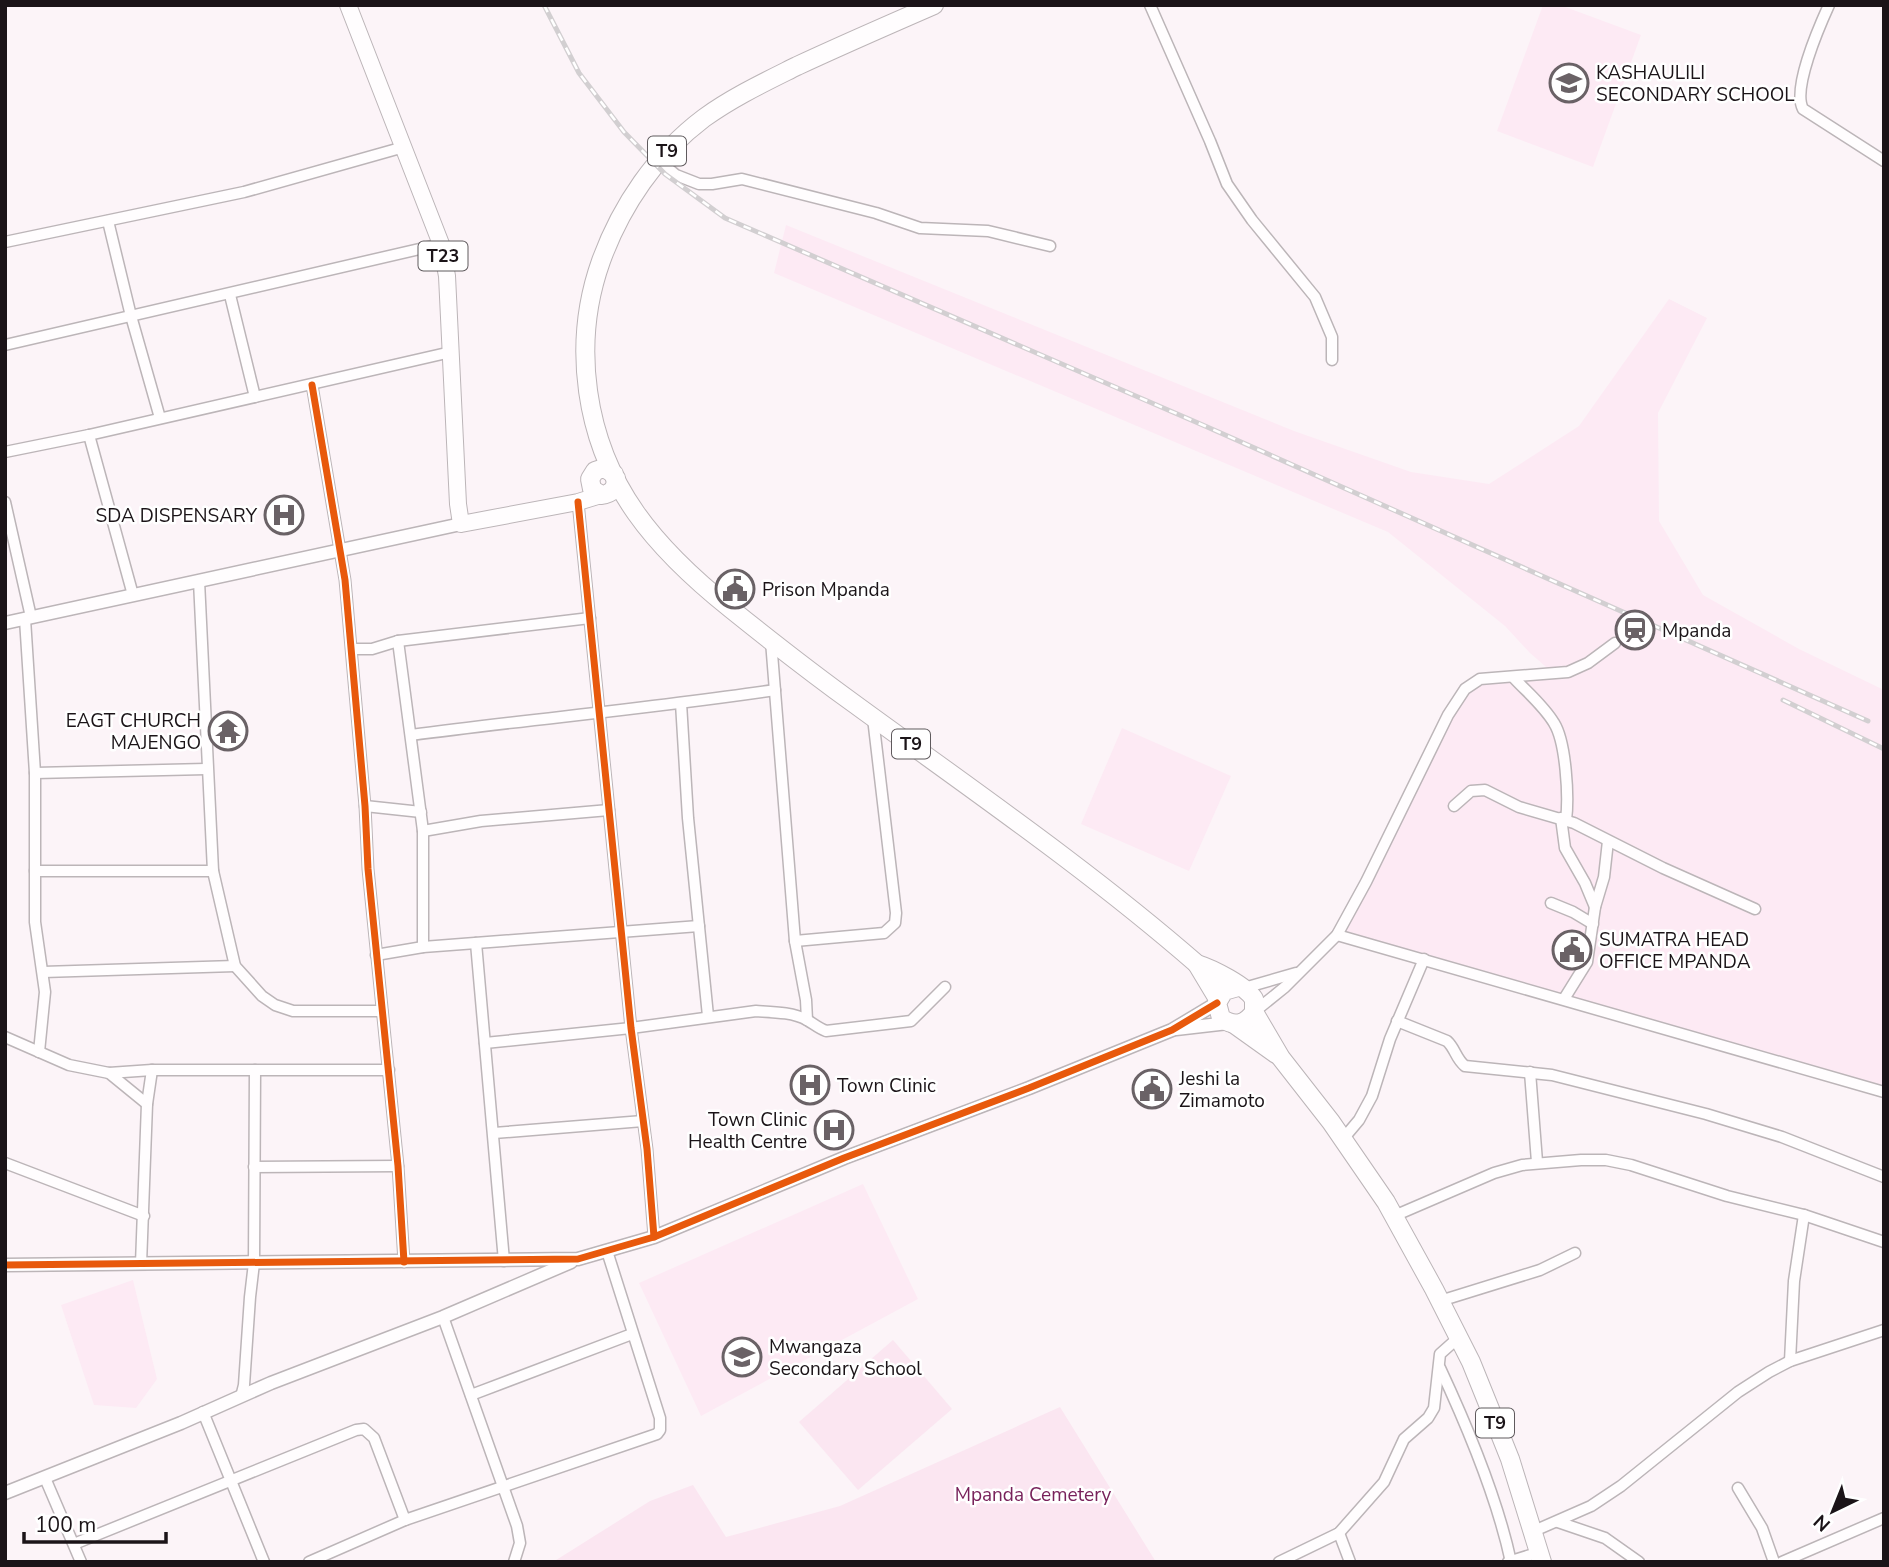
<svg xmlns="http://www.w3.org/2000/svg" width="1889" height="1567" font-family="'Nunito Sans',sans-serif">
<style>
.built{fill:#fdeaf4}
.green{fill:#fbe6f1}
.lines{fill:none;stroke-linecap:round;stroke-linejoin:round}
.minor-casing{stroke:#bcb5b8;stroke-width:13}
.tertiary-casing{stroke:#bcb5b8;stroke-width:15}
.primary-casing{stroke:#bcb5b8;stroke-width:18}
.trunk-casing{stroke:#bcb5b8;stroke-width:20}
.minor{stroke:#fffdfe;stroke-width:10}
.tertiary{stroke:#fffdfe;stroke-width:12}
.primary{stroke:#fffdfe;stroke-width:16}
.trunk{stroke:#fffdfe;stroke-width:18}
.rail-casing{stroke:#d2cfd1;stroke-width:5}
.rail{stroke:#fff;stroke-width:2.5;stroke-dasharray:8;stroke-linecap:butt}
.cycleway-casing{stroke:#fff;stroke-width:11}
.cycleway{stroke:#e8590c;stroke-width:7}
.labels{text-anchor:middle;stroke-width:5;stroke-linejoin:round;paint-order:stroke}
.shield{fill:#fff;stroke:#5f5a5d;stroke-width:2}
.shield-label{font-size:18px;font-weight:bold;fill:#1b1418}
.poi-label{font-size:19px;fill:#1b1418;stroke:#fff;text-anchor:start}
.park-label{font-size:19px;fill:#78225b;stroke:#fff}
</style>
<rect width="100%" height="100%" fill="#fcf4f8"/>
<!-- built -->
<g class="built">
<path d="M1543,5H1560L1641,35L1593,167L1497,131Z"/>
<path d="M786,225L1294,431L1411,472L1489,484L1579,426L1669,299L1707,318L1658,413L1659,521L1703,595L1799,649L1884,690V1092L1337,935L1448,715L1480,679L1553,673L1530,653L1505,626L1388,532L774,273Z"/>
<path d="M1122,728L1231,776L1189,871L1081,824Z"/>
<path d="M863,1184L918,1299L701,1416L639,1283Z"/>
<path d="M133,1280L157,1379L136,1408L94,1405L61,1305Z"/>
</g>
<!-- green -->
<g class="green">
<path d="M893,1340L952,1409L858,1490L799,1422Z"/>
<path d="M1060,1407L1156,1562H553L650,1501L693,1485L726,1537L840,1506Z"/>
</g>
<g class="lines">
<defs>
<g id="minor">
<path d="M1150,5L1210,141L1227,184L1252,220L1315,297L1332,337V360"/>
<path d="M1829,5C1819,27 1792,89 1803,109L1884,161"/>
<path d="M658,160L676,175L699,184H712L742,179L876,213L920,228L988,231L1050,246"/>
<path d="M108,221L131,316L160,418"/>
<path d="M5,242L244,192L404,147"/>
<path d="M230,295L255,397"/>
<path d="M5,345L441,244"/>
<path d="M312,385L345,580L365,806L368,869L398,1166L404,1262"/>
<path d="M89,435L133,595"/>
<path d="M5,452L89,435L451,352"/>
<path d="M5,502L31,617"/>
<path d="M578,502L631,1028L647,1149L654,1237"/>
<path d="M199,581L213,871L235,966L262,996L275,1005L293,1011H382"/>
<path d="M25,619L35,773V922L45,992L39,1052"/>
<path d="M398,641L423,831V947"/>
<path d="M771,641L795,941L806,1000L807,1020"/>
<path d="M352,649H372L398,641L590,618"/>
<path d="M1514,678C1527,692 1544,706 1554,723C1566,742 1569,797 1566,820"/>
<path d="M681,703L688,818L708,1016"/>
<path d="M411,735C532,719 654,708 775,690"/>
<path d="M35,773L206,769"/>
<path d="M365,806L421,812"/>
<path d="M1454,806L1471,791L1485,790L1519,807L1574,823L1663,868L1755,909"/>
<path d="M1561,818L1565,848L1585,883L1595,907"/>
<path d="M423,831L481,821L609,810"/>
<path d="M35,871H213"/>
<path d="M1551,903L1573,912L1593,924"/>
<path d="M1337,935L1884,1092"/>
<path d="M795,941L884,933L895,923L896,913L873,718"/>
<path d="M476,943L504,1261"/>
<path d="M376,955L423,947L699,926"/>
<path d="M43,972L235,966"/>
<path d="M1244,988L1296,973"/>
<path d="M1564,999L1587,962L1595,907L1604,877L1608,841"/>
<path d="M1254,1012L1285,987L1337,935L1366,882L1448,715L1465,689L1480,679L1568,672L1588,663L1615,643"/>
<path d="M1397,1021L1447,1041C1455,1048 1456,1059 1465,1066L1552,1075L1706,1114L1782,1137L1884,1177"/>
<path d="M5,1037L69,1065L109,1073L152,1070H389"/>
<path d="M485,1043L631,1028L756,1011C771,1012 793,1012 807,1020C814,1024 818,1028 826,1031L911,1021L945,987"/>
<path d="M1530,1072L1537,1162"/>
<path d="M109,1073L147,1104"/>
<path d="M494,1133L643,1121"/>
<path d="M1343,1139L1359,1120L1372,1096L1390,1039L1424,959"/>
<path d="M5,1163L144,1216"/>
<path d="M254,1167L398,1166"/>
<path d="M1394,1216L1494,1173L1522,1165L1581,1160H1606L1631,1165L1727,1196L1804,1215L1884,1242"/>
<path d="M141,1264L147,1104L152,1070"/>
<path d="M1440,1301L1540,1270L1575,1253"/>
<path d="M443,1317L517,1526L520,1543L514,1562"/>
<path d="M1790,1361L1794,1281L1804,1215"/>
<path d="M1440,1368C1468,1428 1497,1497 1511,1562"/>
<path d="M242,1393L244,1385L250,1297L254,1263L255,1070"/>
<path d="M471,1395L632,1334"/>
<path d="M203,1412L264,1562"/>
<path d="M45,1478L81,1562"/>
<path d="M1738,1488L1762,1528L1774,1562"/>
<path d="M1558,1522L1605,1538L1639,1562"/>
<path d="M1534,1531L1591,1506L1621,1486L1738,1392L1769,1372L1790,1361L1884,1330"/>
<path d="M1339,1533L1350,1562"/>
<path d="M74,1544L356,1430L364,1429L374,1438L405,1520"/>
<path d="M309,1562L405,1520L657,1434L660,1430V1418L607,1251"/>
<path d="M1279,1562L1339,1533L1384,1482L1404,1439L1428,1418L1434,1408L1440,1354L1458,1338"/>
<path d="M1508,1562L1540,1552"/>
<path d="M1782,1562L1884,1518"/>
</g>
<g id="tertiary">
<path d="M5,623L461,524"/>
<path d="M1176,1029L1228,1023"/>
<path d="M5,1265L578,1259L654,1237L844,1158L1029,1088L1172,1030L1217,1003"/>
<path d="M5,1493L181,1423L271,1383L443,1317L571,1262"/>
</g>
<path id="primary" d="M348,5L441,244L447,276L458,504L461,524L578,502L601,495"/>
<g id="trunk">
<path d="M934,5C888,25 842,45 797,66C765,82 733,97 704,118C656,154 621,206 601,261C571,345 585,441 636,513C662,550 696,581 731,609C772,642 813,674 856,705C971,789 1089,870 1197,964C1213,969 1246,986 1254,999V1012C1245,1025 1234,1027 1221,1018L1217,1003L1224,991L1238,987"/>
<path d="M614,474L604,468L595,471L590,479L592,489L601,495C611,494 616,489 616,478"/>
<path d="M1197,964L1218,999"/>
<path d="M1254,1012L1281,1058L1331,1122L1386,1202L1434,1289L1471,1362L1490,1409L1510,1459L1542,1562"/>
<path d="M1234,1024L1276,1054"/>
</g>
</defs>
<!-- minor casing -->
<use href="#minor" class="minor-casing"/>
<!-- tertiary casing -->
<use href="#tertiary" class="tertiary-casing"/>
<!-- primary casing -->
<use href="#primary" class="primary-casing"/>
<!-- trunk casing -->
<use href="#trunk" class="trunk-casing"/>
<!-- minor -->
<use href="#minor" class="minor"/>
<!-- tertiary -->
<use href="#tertiary" class="tertiary"/>
<!-- primary -->
<use href="#primary" class="primary"/>
<!-- trunk -->
<use href="#trunk" class="trunk"/>
<defs>
<g id="rail">
<path d="M544,5L579,73L624,132L665,174L725,218L1205,426L1868,721"/>
<path d="M1783,700L1884,749"/>
</g>
</defs>
<!-- rail casing -->
<use href="#rail" class="rail-casing"/>
<!-- rail -->
<use href="#rail" class="rail"/>
<defs>
<g id="cycleway">
<path d="M312,385L345,580L365,806L368,869L398,1166L404,1262"/>
<path d="M578,502L631,1028L647,1149L654,1237"/>
<path d="M5,1265L578,1259L654,1237L844,1158L1029,1088L1172,1030L1217,1003"/>
</g>
</defs>
<!-- cycleway casing -->
<use href="#cycleway" class="cycleway-casing"/>
<!-- cycleway -->
<use href="#cycleway" class="cycleway"/>
</g>
<!-- icons -->
<defs>
<symbol id="school-ring" viewBox="-11 -11 22 22"><circle r="9.5" fill="#fff" stroke="#6a6266" stroke-width="1.5"/><path d="M0-5L7-2L0 1L-7-2ZM-4 1L0 2.5L4 1V4Q0 6-4 4Z" fill="#6a6266"/></symbol>
<symbol id="hospital-ring" viewBox="-11 -11 22 22"><circle r="9.5" fill="#fff" stroke="#6a6266" stroke-width="1.5"/><path d="M-5-5h3v3.5h4V-5h3V5h-3V1.5h-4V5h-3Z" fill="#6a6266"/></symbol>
<symbol id="civic-ring" viewBox="-11 -11 22 22"><circle r="9.5" fill="#fff" stroke="#6a6266" stroke-width="1.5"/><path d="M-.6-6.5H3V-4.5H.6V-3L4-1V1h2V6H-6V1h2V-1L-.6-3ZM-1.2 2.5V6h2.4V2.5Z" fill="#6a6266"/></symbol>
<symbol id="station-ring" viewBox="-11 -11 22 22"><circle r="9.5" fill="#fff" stroke="#6a6266" stroke-width="1.5"/><path d="M-3-6H3Q5-6 5-4V2Q5 4 3 4L4.5 6H3L1.5 4h-3L-3 6H-4.5L-3 4Q-5 4-5 2V-4Q-5-6-3-6ZM-3.5-4v3h7v-3ZM-3.5 1v1.5H-2V1ZM2 1v1.5H3.5V1Z" fill="#6a6266"/></symbol>
<symbol id="temple-ring" viewBox="-11 -11 22 22"><circle r="9.5" fill="#fff" stroke="#6a6266" stroke-width="1.5"/><path d="M0-6L5-2H3V0L6.5 2.5H4V6H1.5V3h-3V6H-4V2.5H-6.5L-3 0V-2H-5Z" fill="#6a6266"/></symbol>
</defs>
<g fill-rule="evenodd">
<use href="#school-ring" x="1547" y="61" width="44" height="44"/>
<use href="#hospital-ring" x="262" y="493" width="44" height="44"/>
<use href="#civic-ring" x="713" y="567" width="44" height="44"/>
<use href="#station-ring" x="1613" y="608" width="44" height="44"/>
<use href="#temple-ring" x="206" y="709" width="44" height="44"/>
<use href="#civic-ring" x="1550" y="928" width="44" height="44"/>
<use href="#hospital-ring" x="788" y="1063" width="44" height="44"/>
<use href="#civic-ring" x="1130" y="1067" width="44" height="44"/>
<use href="#hospital-ring" x="812" y="1108" width="44" height="44"/>
<use href="#school-ring" x="720" y="1335" width="44" height="44"/>
</g>
<g class="labels">
<!-- shield labels -->
<g class="shield">
<rect x="648" y="136.5" width="38" height="29" rx="5"/>
<rect x="418.5" y="241.5" width="49" height="29" rx="5"/>
<rect x="892" y="729.5" width="38" height="29" rx="5"/>
<rect x="1476" y="1408.5" width="38" height="29" rx="5"/>
</g>
<g class="shield-label">
<text x="667" y="157">T9</text>
<text x="443" y="262">T23</text>
<text x="911" y="750">T9</text>
<text x="1495" y="1429">T9</text>
</g>
<!-- poi labels -->
<g class="poi-label">
<text x="1596" y="79">KASHAULILI<tspan x="1596" dy="22">SECONDARY SCHOOL</tspan></text>
<text x="257" y="522" text-anchor="end">SDA DISPENSARY</text>
<text x="762" y="596">Prison Mpanda</text>
<text x="1662" y="637">Mpanda</text>
<text x="201" y="727" text-anchor="end">EAGT CHURCH<tspan x="201" dy="22">MAJENGO</tspan></text>
<text x="1599" y="946">SUMATRA HEAD<tspan x="1599" dy="22">OFFICE MPANDA</tspan></text>
<text x="1179" y="1085">Jeshi la<tspan x="1179" dy="22">Zimamoto</tspan></text>
<text x="837" y="1092">Town Clinic</text>
<text x="807" y="1126" text-anchor="end">Town Clinic<tspan x="807" dy="22">Health Centre</tspan></text>
<text x="769" y="1353">Mwangaza<tspan x="769" dy="22">Secondary School</tspan></text>
</g>
<!-- park labels -->
<g class="park-label">
<text x="1033" y="1501">Mpanda Cemetery</text>
</g>
</g>
<!-- border -->
<rect width="1889" height="1567" fill="none" stroke="#1b1418" stroke-width="14"/>
<!-- north arrow -->
<g transform="translate(1833 1511) rotate(223)" stroke="#ffffff" stroke-width="5" paint-order="stroke">
<path d="M0-5L12 26L0 18L-12 26Z" fill="#1b1418"/>
<text y="-10" font-size="19" font-weight="bold" text-anchor="middle" fill="#1b1418">N</text>
</g>
<!-- scale -->
<path d="M24 1532v10h142v-10" fill="none" stroke="#1b1418" stroke-width="3.5"/>
<text x="35" y="1532" font-size="21" fill="#1b1418" stroke="#ffffff" stroke-width="5" paint-order="stroke">100 m</text>
</svg>
